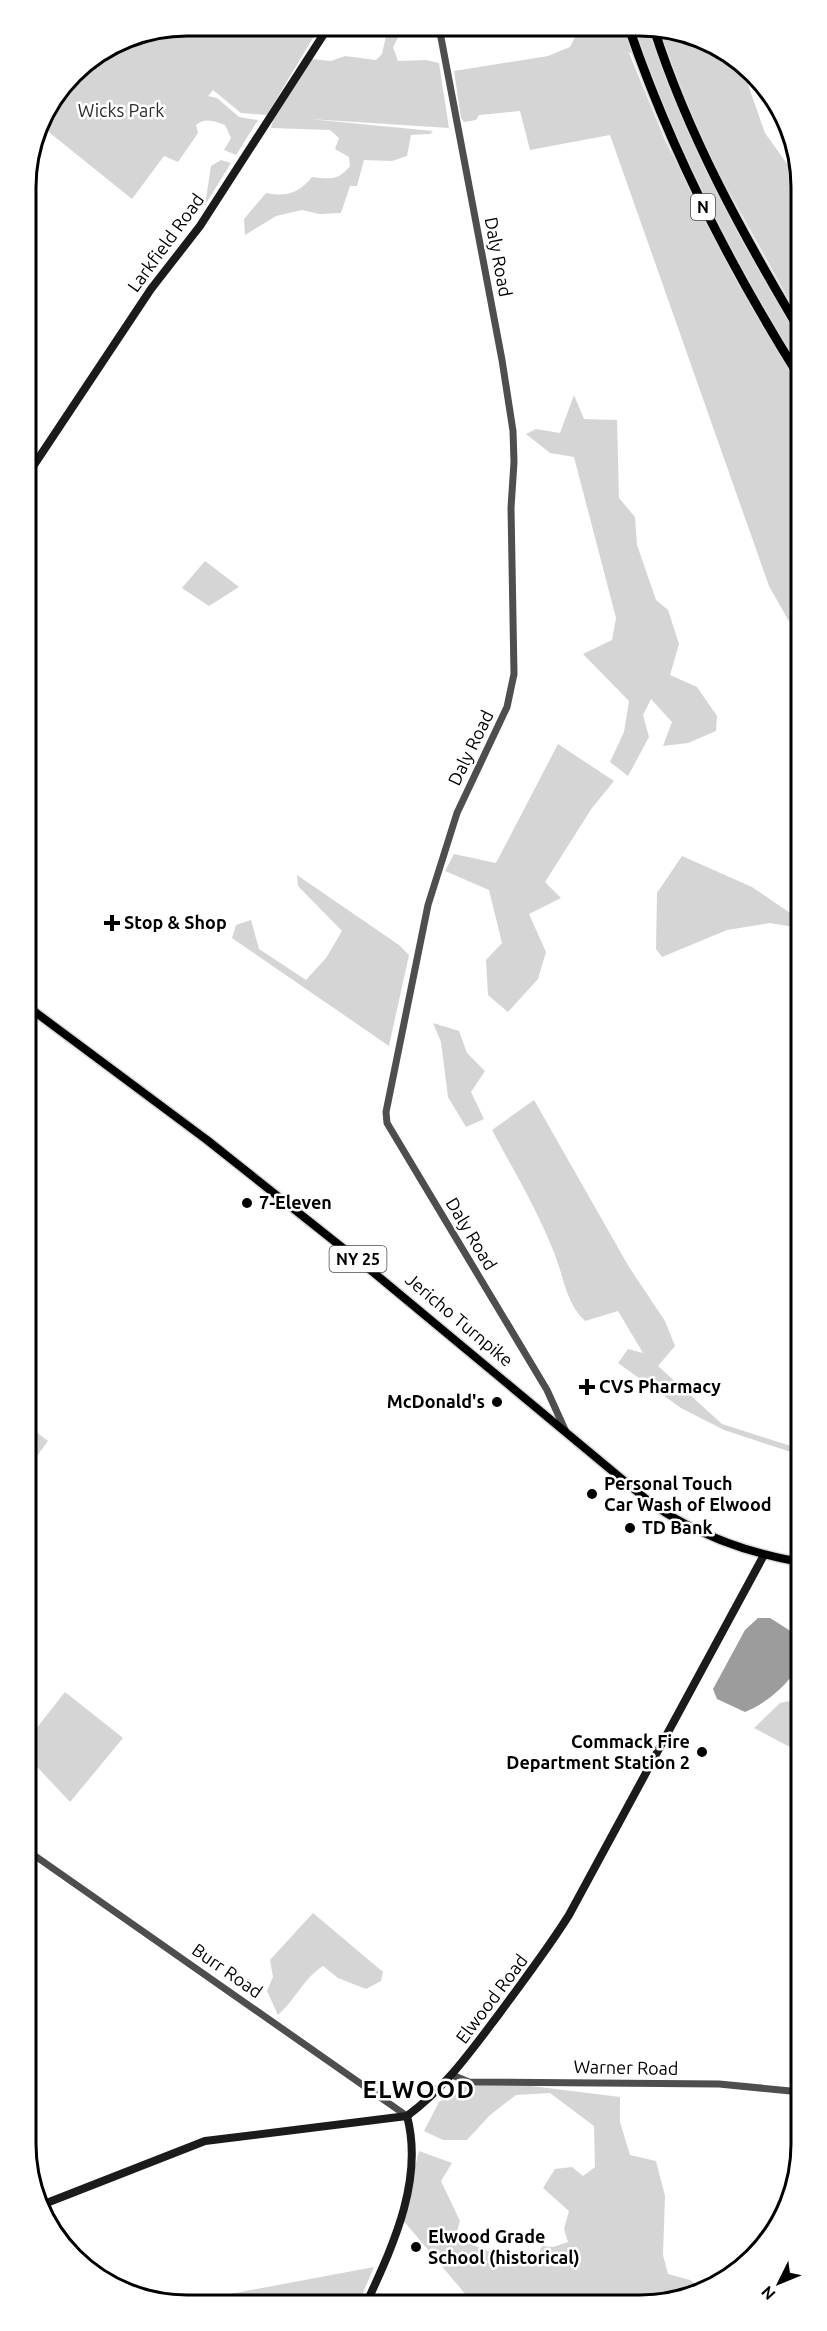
<svg xmlns="http://www.w3.org/2000/svg" width="827" height="2331" font-family="Ubuntu,sans-serif">
<style>
.green{fill:#d5d5d5}
.water{fill:#9c9c9c}
.lines{fill:none;stroke-linecap:round;stroke-linejoin:round}
.primary-casing{stroke:#dbdbdb;stroke-width:11}
.motorway-casing{stroke:#dbdbdb;stroke-width:12}
.tertiary{stroke:#4e4e4e;stroke-width:7}
.secondary{stroke:#1b1b1b;stroke-width:8}
.primary{stroke:#000;stroke-width:8}
.motorway{stroke:#000;stroke-width:9}
.poi-dot{fill:#000;stroke:#fff;stroke-width:2}
.labels{text-anchor:middle;stroke-width:5;stroke-linejoin:round;paint-order:stroke}
.shield{fill:#fff;stroke:#4c4c4c;stroke-width:1.5}
.shield-label{font-size:16px;font-weight:bold;fill:#000}
.park-label{font-size:18px;fill:#2c2c2c;stroke:#fff}
.street-label{font-size:18px;fill:#000;stroke:#fff}
.poi-label{font-size:18px;font-weight:bold;fill:#000;stroke:#fff;text-anchor:start}
.district-label{font-size:24px;font-weight:bold;letter-spacing:1.5px;fill:#000;stroke:#fff}
.rim{fill:none;stroke:#000;stroke-width:3}
</style>
<rect width="100%" height="100%" fill="#fff"/>
<!-- green -->
<g class="green">
<path d="M187,26H320L267,115L241,113L213,90L208,96L217,98L239,117L258,120L236,155L224,150L231,138L225,125C215,121 205,117 196,125L198,133L178,162L164,156L132,199L40,125L42,115L80,66L126,38Z"/>
<path d="M388,27H392L399,36L393,47L398,61L426,60L439,63L449,128L309,119L433,131L430,134L411,135L407,156L392,161L364,160L357,186H350L341,213L319,214L302,210L276,216L245,235L244,219L266,193C286,197 298,194 312,177C330,179 338,181 350,166L349,157L335,149L339,138L330,130L271,128L274,116L312,59L331,61L345,56L376,60L382,54Z"/>
<path d="M568,28H625L633,52L629,53L665,140L735,278L799,385V639L769,586L610,135L530,150L520,111L479,115L476,120L464,122L461,118L454,71L548,56L570,47L575,37Z"/>
<path d="M633,28L652,29L675,95L799,333V367C733,258 677,148 633,28Z"/>
<path d="M659,29H672L753,72L745,76L765,133L798,179L799,318L702,143Z"/>
<path d="M221,160L231,163L205,205L211,166Z"/>
<path d="M574,395L584,419L617,420L619,498L635,517L637,545L656,600L668,610L679,644L670,675L697,687L717,716L716,731L688,743L663,746L672,722L651,699L643,715L649,737L628,776L610,762L624,732L629,701L583,654L612,640L616,618L574,457L550,453L526,434L536,429L560,433Z"/>
<path d="M205,561L239,587L209,606L182,588Z"/>
<path d="M558,744L614,781L592,808L545,882L561,898L529,914L546,952L538,979L508,1012L488,995L486,960L502,943L489,890L445,871L454,854L496,863Z"/>
<path d="M682,856L752,887L799,919V928L770,923L727,930L662,957L656,949L657,893Z"/>
<path d="M297,875L399,945L409,955L389,1046L232,938L236,925L251,920L259,949L306,980L326,958L342,931L298,886Z"/>
<path d="M433,1023L459,1031L467,1053L485,1071L471,1092L484,1119L466,1127L448,1097L441,1042Z"/>
<path d="M534,1100L629,1267L665,1321L675,1346L658,1366L722,1424L800,1449V1455L724,1430L681,1408L618,1363L628,1349L643,1353L618,1311L585,1321C566,1303 564,1278 555,1255C538,1211 514,1171 492,1130Z"/>
<path d="M28,1426L48,1441L28,1468Z"/>
<path d="M65,1692L123,1738L70,1802L28,1757V1739Z"/>
<path d="M800,1699L801,1753L754,1728L780,1703Z"/>
<path d="M313,1913L383,1972L381,1981L366,1989L338,1978L323,1966C304,1978 295,2000 278,2015L267,1991L273,1977L270,1960Z"/>
<path d="M463,2086H531L620,2097V2122L630,2155L656,2161L665,2196L663,2255L668,2274L690,2280L704,2290L672,2302H472L402,2219L419,2151L452,2163L441,2181L460,2221L456,2235L475,2246L506,2258L521,2255L536,2260L542,2246L553,2247L568,2242L564,2229L569,2211L543,2188L555,2169L572,2167L583,2176L595,2167L594,2126L550,2093L516,2095L490,2115L467,2140H443L424,2131L439,2102Z"/>
<path d="M374,2267L359,2302H187Z"/>
</g>
<!-- water -->
<path class="water" d="M758,1618H770L800,1637C800,1644 802,1654 800,1661C793,1682 764,1705 745,1712L717,1699L713,1689L745,1630Z"/>
<g class="lines">
<defs>
<path id="primary" d="M27,1006L207,1140L373,1272L652,1504C696,1534 748,1553 800,1562"/>
<g id="motorway">
<path d="M629,28C671,151 730,266 799,376"/>
<path d="M654,29C688,135 742,233 799,329"/>
</g>
</defs>
<!-- primary casing -->
<use href="#primary" class="primary-casing"/>
<!-- motorway casing -->
<use href="#motorway" class="motorway-casing"/>
<!-- tertiary -->
<g class="tertiary">
<path d="M439,27L502,360L513,431L514,462L511,508L514,674L507,707L457,813L428,905L386,1112L387,1123L547,1390L566,1432"/>
<path d="M28,1851L407,2116"/>
<path d="M452,2075L469,2082L719,2084L801,2092"/>
</g>
<!-- secondary -->
<g class="secondary">
<path d="M26,477L151,289L200,226L329,26"/>
<path d="M44,2204L205,2141L407,2116C445,2088 471,2051 499,2014C523,1981 547,1950 569,1915L764,1555"/>
<path d="M367,2302C393,2245 424,2180 407,2116"/>
</g>
<!-- primary -->
<use href="#primary" class="primary"/>
<!-- motorway -->
<use href="#motorway" class="motorway"/>
</g>
<!-- markers -->
<g class="poi-dot">
<path d="M109 914h6v6h6v6h-6v6h-6v-6h-6v-6h6z"/>
<circle cx="247" cy="1203" r="6"/>
<path d="M584 1378h6v6h6v6h-6v6h-6v-6h-6v-6h6z"/>
<circle cx="497" cy="1402" r="6"/>
<circle cx="592" cy="1494" r="6"/>
<circle cx="630" cy="1528" r="6"/>
<circle cx="702" cy="1752" r="6"/>
<circle cx="416" cy="2247" r="6"/>
</g>
<g class="labels">
<!-- shield labels -->
<g class="shield">
<rect x="691" y="194" width="24" height="26" rx="4.5"/>
<rect x="329.5" y="1246" width="57" height="26" rx="4.5"/>
</g>
<g class="shield-label">
<text x="703" y="213">N</text>
<text x="358" y="1265">NY 25</text>
</g>
<!-- park labels -->
<g class="park-label">
<text x="121" y="117">Wicks Park</text>
</g>
<!-- street labels -->
<g class="street-label">
<text transform="translate(166 243) rotate(-54)" y="6">Larkfield Road</text>
<text transform="translate(498 257) rotate(79)" y="6">Daly Road</text>
<text transform="translate(471 748) rotate(-64)" y="6">Daly Road</text>
<text transform="translate(471 1234) rotate(59)" y="6">Daly Road</text>
<text transform="translate(459 1320) rotate(40)" y="6">Jericho Turnpike</text>
<text transform="translate(227 1971) rotate(35)" y="6">Burr Road</text>
<text transform="translate(492 1999) rotate(-53)" y="6">Elwood Road</text>
<text transform="translate(626 2068) rotate(1)" y="6">Warner Road</text>
</g>
<!-- poi labels -->
<g class="poi-label">
<text x="124" y="929">Stop &amp; Shop</text>
<text x="259" y="1209">7-Eleven</text>
<text x="599" y="1393">CVS Pharmacy</text>
<text x="485" y="1408" text-anchor="end">McDonald's</text>
<text x="604" y="1490">Personal Touch<tspan x="604" dy="21">Car Wash of Elwood</tspan></text>
<text x="642" y="1534">TD Bank</text>
<text x="690" y="1748" text-anchor="end">Commack Fire<tspan x="690" dy="21">Department Station 2</tspan></text>
<text x="428" y="2243">Elwood Grade<tspan x="428" dy="21">School (historical)</tspan></text>
</g>
<!-- district labels -->
<g class="district-label">
<text x="419" y="2098">ELWOOD</text>
</g>
</g>
<!-- crop -->
<path d="M0 0H827V2331H0ZM187 36H640A151 151 0 0 1 791 187V2144A151 151 0 0 1 640 2295H187A151 151 0 0 1 36 2144V187A151 151 0 0 1 187 36Z" fill="#fff" fill-rule="evenodd"/>
<path class="rim" d="M187 36H640A151 151 0 0 1 791 187V2144A151 151 0 0 1 640 2295H187A151 151 0 0 1 36 2144V187A151 151 0 0 1 187 36Z"/>
<!-- north arrow -->
<g transform="translate(779 2283) rotate(227)" stroke="#ffffff" stroke-width="4.5" paint-order="stroke">
<path d="M0-4.5L10 22L0 15L-10 22Z" fill="#000000"/>
<text y="-9" font-size="16" font-weight="bold" text-anchor="middle" fill="#000000">N</text>
</g>
</svg>
